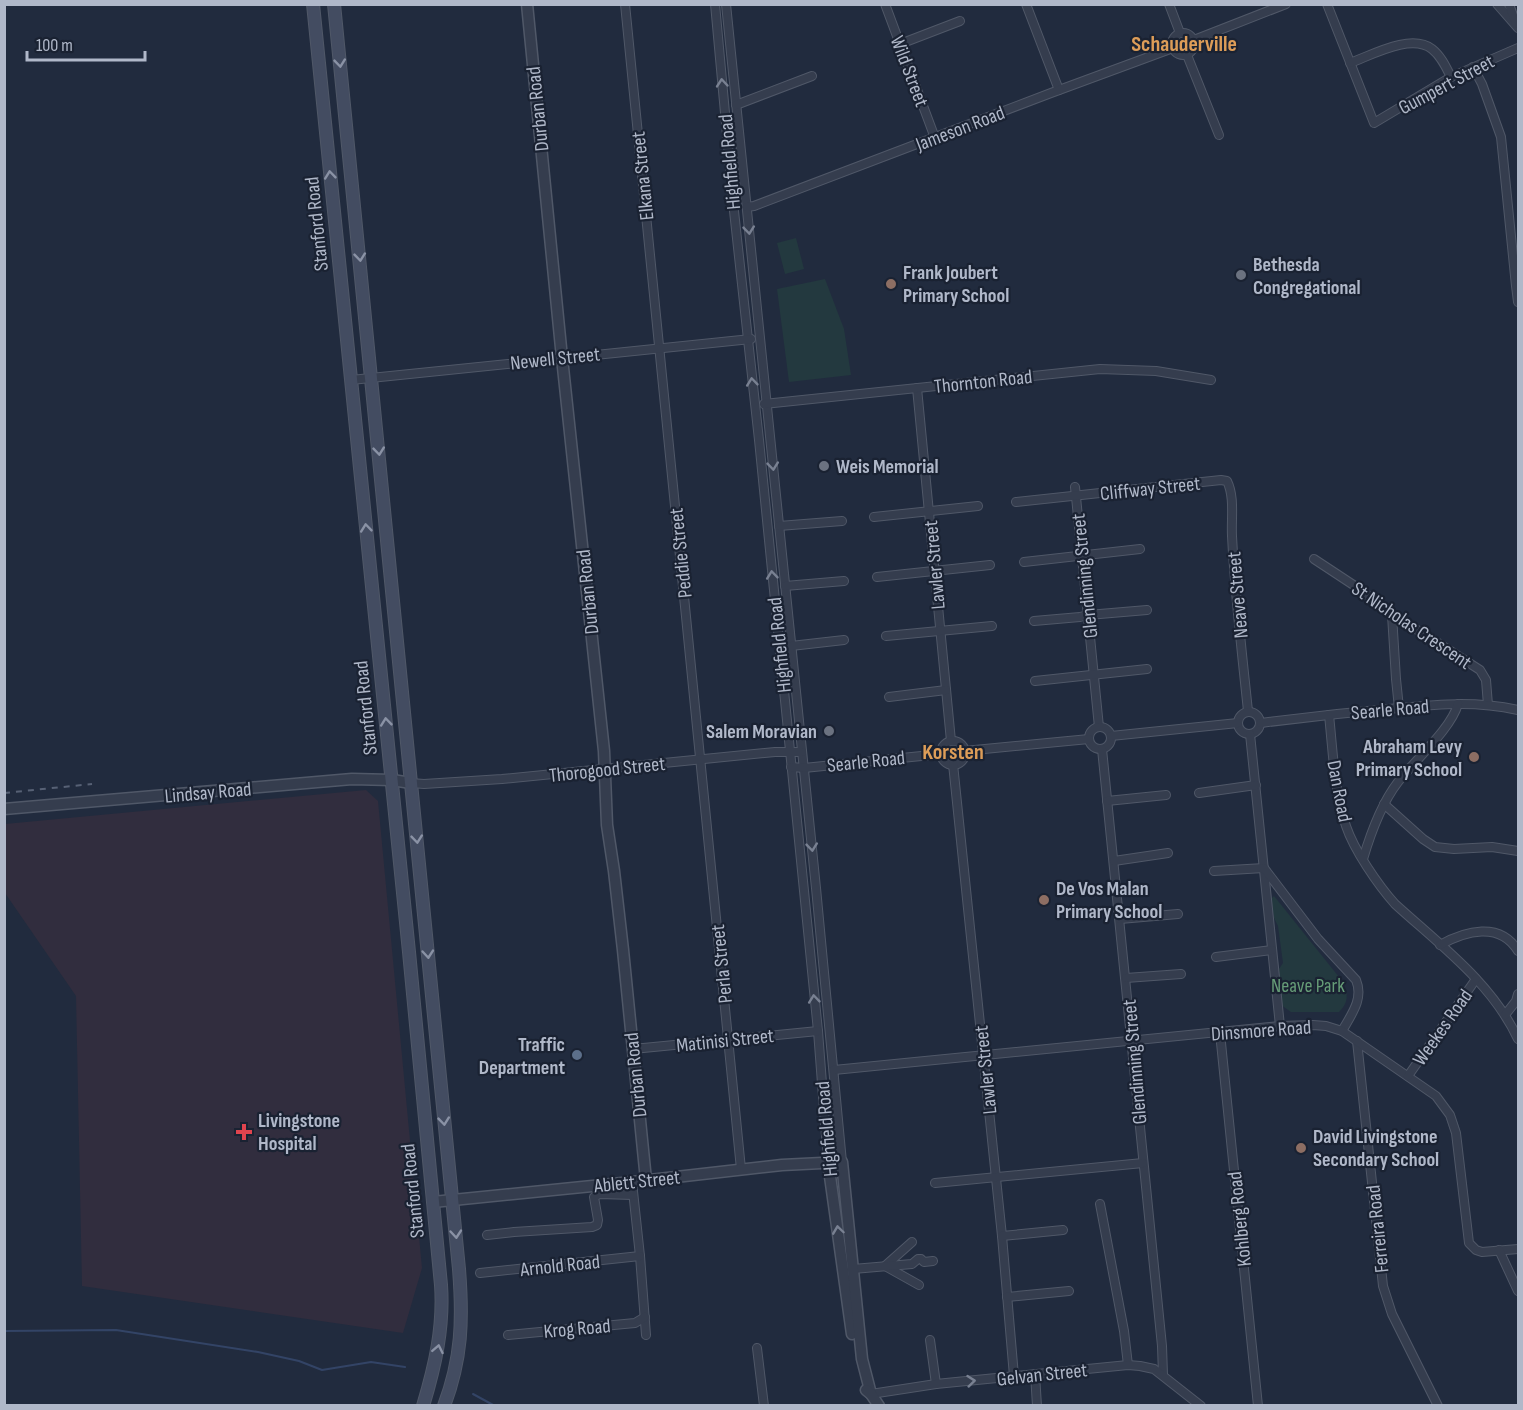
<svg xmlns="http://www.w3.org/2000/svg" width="1523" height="1410" font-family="'Sofia Sans Condensed',sans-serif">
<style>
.medical{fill:#312d3e}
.green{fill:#23393f}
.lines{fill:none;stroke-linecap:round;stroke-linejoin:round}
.stream{stroke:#346;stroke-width:2}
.minor-casing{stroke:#505868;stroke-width:10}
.tertiary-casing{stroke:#505868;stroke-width:13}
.secondary-casing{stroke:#505868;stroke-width:14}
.minor{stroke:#353d4e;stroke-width:8}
.tertiary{stroke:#353d4e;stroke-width:10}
.secondary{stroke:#434c61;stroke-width:12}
.rail{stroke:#576175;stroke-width:2;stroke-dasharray:6 6;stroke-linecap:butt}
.oneway{stroke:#8a92a5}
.oneway2{stroke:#798192}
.worship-dot{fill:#6b7280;stroke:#1a2232;stroke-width:2}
.education-dot{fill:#8d6e63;stroke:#1a2232;stroke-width:2}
.service-dot{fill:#5c6f8a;stroke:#1a2232;stroke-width:2}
.health-dot{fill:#e0444e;stroke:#1a2232;stroke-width:2}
.labels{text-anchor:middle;stroke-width:4.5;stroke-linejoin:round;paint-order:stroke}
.street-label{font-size:20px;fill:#b0b8c9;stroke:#1a2232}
.poi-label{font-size:20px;font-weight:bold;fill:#b0b8c9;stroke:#1a2232;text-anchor:start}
.park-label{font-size:20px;fill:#669c77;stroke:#1a2232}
.quarter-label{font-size:22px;font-weight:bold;fill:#dd9d58;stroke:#1a2232}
</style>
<rect width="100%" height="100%" fill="#212b3e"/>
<!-- medical -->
<path class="medical" d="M366,790L378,801L422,1268L403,1333L82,1286L76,996L5,893V824Z"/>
<!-- green -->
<g class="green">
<path d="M796,238L804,269L785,274L777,243Z"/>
<path d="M825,279L844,329L851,375L789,382L777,289Z"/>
<path d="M1274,896L1343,982C1349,993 1348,1004 1339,1012H1291L1281,1005L1279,969L1283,963L1278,926L1274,918L1271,899Z"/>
</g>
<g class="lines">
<!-- stream -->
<g class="stream">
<path d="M4,1331L116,1330L258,1352L299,1361L322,1370L371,1362L405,1367"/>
<path d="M473,1394L495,1406"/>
</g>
<defs>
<g id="minor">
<path d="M625,4L741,1169"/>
<path d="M715,4L734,211L759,440L818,1031L828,1162"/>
<path d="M726,4L816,888L842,1162"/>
<path d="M885,4L935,138"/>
<path d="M1026,4L1059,90"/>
<path d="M1169,4L1180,33"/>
<path d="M1327,4L1374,123L1451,77L1518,48"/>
<path d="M1497,4L1518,28"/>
<path d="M1509,4L1516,24"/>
<circle cx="1183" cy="44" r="11"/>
<path d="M1194,40L1286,4"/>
<path d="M900,44L960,21"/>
<path d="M1187,55L1219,135"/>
<path d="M1350,63C1372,55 1411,33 1432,49C1441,56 1446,67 1451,77"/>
<path d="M1473,67L1482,84L1501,137L1516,286L1518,302"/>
<path d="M736,105L812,76"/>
<path d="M747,207L754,206L1051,93L1173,48"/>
<path d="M351,380L751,339"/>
<path d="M917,388L951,741"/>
<path d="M764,404L1100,369L1156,371L1211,380"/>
<path d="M1075,487L1099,727"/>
<path d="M1016,502L1221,480L1227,481C1235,497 1231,519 1232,536C1235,595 1242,653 1248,711"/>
<path d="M874,517L978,506"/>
<path d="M779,526L842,521"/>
<path d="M1314,559L1358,588L1392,615L1424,634L1480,670L1486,680L1488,705"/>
<path d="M1024,562L1140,549"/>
<path d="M877,577L990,565"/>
<path d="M785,586L844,581"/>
<path d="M1392,615L1396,679L1399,708"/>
<path d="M1034,621L1080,617L1088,615L1147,610"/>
<path d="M886,636L992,626"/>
<path d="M791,646L844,640"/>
<path d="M1035,681L1147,669"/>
<path d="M889,697L946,690"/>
<circle cx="1249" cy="723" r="11"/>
<path d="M1329,715C1333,752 1334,790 1346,826C1354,850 1378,885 1395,904C1440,945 1492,983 1518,1039"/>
<path d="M1261,723C1307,717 1353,712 1399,708C1442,704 1475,701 1518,710"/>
<circle cx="1100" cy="738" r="11"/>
<path d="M1250,734L1280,1026"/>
<path d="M1111,736L1238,723"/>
<circle cx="953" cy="753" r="12"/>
<path d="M1102,749L1162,1346L1163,1375"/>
<path d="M964,751L1089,739"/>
<path d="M953,764L1002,1236L1014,1376"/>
<path d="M791,767L804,768L941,754"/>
<path d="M411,783L424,784L502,779L775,752H802"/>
<path d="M1199,793L1256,785"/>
<path d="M1107,801L1166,795"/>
<path d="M1384,804L1423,839L1435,847L1454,849L1492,847L1518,851"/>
<path d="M1363,859C1371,832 1381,804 1398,782C1415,760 1451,729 1458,704"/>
<path d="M1114,861L1168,853"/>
<path d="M1214,871L1264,868L1318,939L1356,980C1364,999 1351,1015 1342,1031"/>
<path d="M1120,919L1178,914"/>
<path d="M1440,945C1465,931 1500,921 1518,951"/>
<path d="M1216,957L1272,950"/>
<path d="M1126,978L1181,974"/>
<path d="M1505,1015L1516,1001L1518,994"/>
<path d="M1220,1033L1258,1406"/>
<path d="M1357,1041L1383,1286L1392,1314L1438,1406"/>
<path d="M633,1049L818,1031"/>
<path d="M834,1070L1280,1026L1313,1025L1326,1026L1342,1031L1436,1096L1450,1115L1456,1133L1469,1243L1476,1250L1482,1252L1518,1249"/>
<path d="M1408,1076L1476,979"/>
<path d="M632,1182L640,1256L646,1335"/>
<path d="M935,1183L1143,1163"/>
<path d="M1100,1204L1124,1331L1128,1365"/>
<path d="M487,1235L514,1232L592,1227L597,1225L598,1220L594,1197L599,1194L633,1195"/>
<path d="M1002,1236L1063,1230"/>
<path d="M912,1242L885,1266L919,1285"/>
<path d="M1499,1250L1518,1291"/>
<path d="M853,1269L912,1264L918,1259H921L924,1262L933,1261"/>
<path d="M480,1273L640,1256"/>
<path d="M1007,1297L1069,1291"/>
<path d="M508,1335L635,1323L645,1317"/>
<path d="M930,1340L936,1384"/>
<path d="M757,1348L764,1406"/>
<path d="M1035,1374L1037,1406"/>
<path d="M871,1394L936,1384L1128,1365L1140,1366L1154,1369L1201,1406"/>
</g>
<g id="tertiary">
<path d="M527,4L562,358L604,751L607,825L614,871L623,950L646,1180"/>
<path d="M4,809L352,779L392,780L411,783"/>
<path d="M828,1162L852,1334"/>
<path d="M433,1202L632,1182L782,1165L842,1162L862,1359L871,1394"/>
<path d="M866,1390L871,1394L879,1406"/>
</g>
<g id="secondary">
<path d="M313,4L409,952L441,1285C444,1327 435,1366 423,1406"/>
<path d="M334,4L459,1269C463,1320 462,1358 444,1406"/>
</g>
</defs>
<!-- minor casing -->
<use href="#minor" class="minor-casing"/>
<!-- tertiary casing -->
<use href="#tertiary" class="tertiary-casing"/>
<!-- secondary casing -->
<use href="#secondary" class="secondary-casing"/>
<!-- minor -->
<use href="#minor" class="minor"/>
<!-- tertiary -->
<use href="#tertiary" class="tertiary"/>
<!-- secondary -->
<use href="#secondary" class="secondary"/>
<!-- rail -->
<path class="rail" d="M4,793L92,784"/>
</g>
<!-- one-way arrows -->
<defs><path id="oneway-chevron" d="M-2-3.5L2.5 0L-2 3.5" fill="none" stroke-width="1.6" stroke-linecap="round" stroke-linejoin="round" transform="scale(1.5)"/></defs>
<g class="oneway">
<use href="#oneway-chevron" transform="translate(340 63) rotate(84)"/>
<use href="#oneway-chevron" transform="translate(330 175) rotate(-96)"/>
<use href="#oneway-chevron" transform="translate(360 257) rotate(84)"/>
<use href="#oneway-chevron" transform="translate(379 451) rotate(84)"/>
<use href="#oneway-chevron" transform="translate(366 528) rotate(-96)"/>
<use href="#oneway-chevron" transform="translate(386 722) rotate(-96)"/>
<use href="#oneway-chevron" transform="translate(417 839) rotate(84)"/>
<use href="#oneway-chevron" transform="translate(428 954) rotate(85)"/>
<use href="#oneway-chevron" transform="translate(444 1121) rotate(84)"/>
<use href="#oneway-chevron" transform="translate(456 1234) rotate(85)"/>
<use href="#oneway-chevron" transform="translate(438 1349) rotate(-79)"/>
</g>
<g class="oneway2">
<use href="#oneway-chevron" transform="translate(722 83) rotate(-95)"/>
<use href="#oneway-chevron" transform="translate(749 230) rotate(84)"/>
<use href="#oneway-chevron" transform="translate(752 382) rotate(-96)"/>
<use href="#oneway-chevron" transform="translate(773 466) rotate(84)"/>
<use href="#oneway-chevron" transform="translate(772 575) rotate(-96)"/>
<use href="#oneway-chevron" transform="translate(812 847) rotate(84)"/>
<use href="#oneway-chevron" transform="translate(814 999) rotate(-96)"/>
<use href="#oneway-chevron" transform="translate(838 1230) rotate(-98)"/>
<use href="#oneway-chevron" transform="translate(971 1381) rotate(-6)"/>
</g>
<!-- markers -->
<g class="worship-dot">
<circle cx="1241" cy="275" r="6"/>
<circle cx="824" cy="466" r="6"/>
<circle cx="829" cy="731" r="6"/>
</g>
<g class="education-dot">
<circle cx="891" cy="284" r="6"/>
<circle cx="1474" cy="757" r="6"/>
<circle cx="1044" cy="900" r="6"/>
<circle cx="1301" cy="1148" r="6"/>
</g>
<circle class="service-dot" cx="577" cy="1055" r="6"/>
<path class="health-dot" d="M241 1123h6v6h6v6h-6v6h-6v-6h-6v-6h6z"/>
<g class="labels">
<!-- street labels -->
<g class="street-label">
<text transform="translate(910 71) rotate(69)" y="7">Wild Street</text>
<text transform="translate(1446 84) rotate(-28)" y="7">Gumpert Street</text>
<text transform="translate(537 109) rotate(-96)" y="7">Durban Road</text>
<text transform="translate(960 128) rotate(-21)" y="7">Jameson Road</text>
<text transform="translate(729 162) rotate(-95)" y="7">Highfield Road</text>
<text transform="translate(642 176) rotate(-96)" y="7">Elkana Street</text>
<text transform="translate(316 224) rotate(-96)" y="7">Stanford Road</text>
<text transform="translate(555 358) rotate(-6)" y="7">Newell Street</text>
<text transform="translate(983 381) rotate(-6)" y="7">Thornton Road</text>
<text transform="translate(1150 488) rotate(-6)" y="7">Cliffway Street</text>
<text transform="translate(680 553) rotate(-96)" y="7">Peddie Street</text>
<text transform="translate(934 565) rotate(-95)" y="7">Lawler Street</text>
<text transform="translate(1084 576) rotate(-96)" y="7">Glendinning Street</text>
<text transform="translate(587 592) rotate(-96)" y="7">Durban Road</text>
<text transform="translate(1237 595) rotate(-95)" y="7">Neave Street</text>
<text transform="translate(1412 625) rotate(34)" y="7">St Nicholas Crescent</text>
<text transform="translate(779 645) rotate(-96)" y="7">Highfield Road</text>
<text transform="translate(365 708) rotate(-96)" y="7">Stanford Road</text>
<text transform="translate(1390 709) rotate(-5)" y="7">Searle Road</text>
<text transform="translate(866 761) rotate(-6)" y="7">Searle Road</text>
<text transform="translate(607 769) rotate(-6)" y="7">Thorogood Street</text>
<text transform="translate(1340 791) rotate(79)" y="7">Dan Road</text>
<text transform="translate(208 792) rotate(-5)" y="7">Lindsay Road</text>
<text transform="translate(721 964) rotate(-96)" y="7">Perla Street</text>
<text transform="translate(1442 1027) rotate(-55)" y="7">Weekes Road</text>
<text transform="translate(1261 1030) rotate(-4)" y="7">Dinsmore Road</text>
<text transform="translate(725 1040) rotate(-6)" y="7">Matinisi Street</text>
<text transform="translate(1134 1062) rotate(-95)" y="7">Glendinning Street</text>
<text transform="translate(985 1070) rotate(-96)" y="7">Lawler Street</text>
<text transform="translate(635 1075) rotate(-96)" y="7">Durban Road</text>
<text transform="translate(826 1129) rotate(-95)" y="7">Highfield Road</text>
<text transform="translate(637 1181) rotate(-6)" y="7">Ablett Street</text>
<text transform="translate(412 1191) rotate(-96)" y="7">Stanford Road</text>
<text transform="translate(1239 1219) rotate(-96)" y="7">Kohlberg Road</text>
<text transform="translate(1377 1229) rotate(-96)" y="7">Ferreira Road</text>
<text transform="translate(560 1265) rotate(-6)" y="7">Arnold Road</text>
<text transform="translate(577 1328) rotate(-5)" y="7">Krog Road</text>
<text transform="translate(1042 1374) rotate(-6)" y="7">Gelvan Street</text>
</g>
<!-- poi labels -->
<g class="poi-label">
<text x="1253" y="271">Bethesda<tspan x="1253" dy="23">Congregational</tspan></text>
<text x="903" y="279">Frank Joubert<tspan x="903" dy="23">Primary School</tspan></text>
<text x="836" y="473">Weis Memorial</text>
<text x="817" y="738" text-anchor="end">Salem Moravian</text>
<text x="1462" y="753" text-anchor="end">Abraham Levy<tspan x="1462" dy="23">Primary School</tspan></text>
<text x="1056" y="895">De Vos Malan<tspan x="1056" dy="23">Primary School</tspan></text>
<text x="565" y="1051" text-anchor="end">Traffic<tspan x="565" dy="23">Department</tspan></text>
<text x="258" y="1127">Livingstone<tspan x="258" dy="23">Hospital</tspan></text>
<text x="1313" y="1143">David Livingstone<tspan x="1313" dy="23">Secondary School</tspan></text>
</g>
<!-- park labels -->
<g class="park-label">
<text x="1308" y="992">Neave Park</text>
</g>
<!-- quarter labels -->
<g class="quarter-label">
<text x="1184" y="51">Schauderville</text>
<text x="953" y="759">Korsten</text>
</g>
</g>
<!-- border -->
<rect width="1523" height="1410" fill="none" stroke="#b0b8c9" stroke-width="12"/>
<!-- scale -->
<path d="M27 51v9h118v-9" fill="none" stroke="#b0b8c9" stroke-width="3"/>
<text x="36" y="51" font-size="18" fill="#b0b8c9" stroke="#1a2232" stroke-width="4.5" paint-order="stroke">100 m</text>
</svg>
